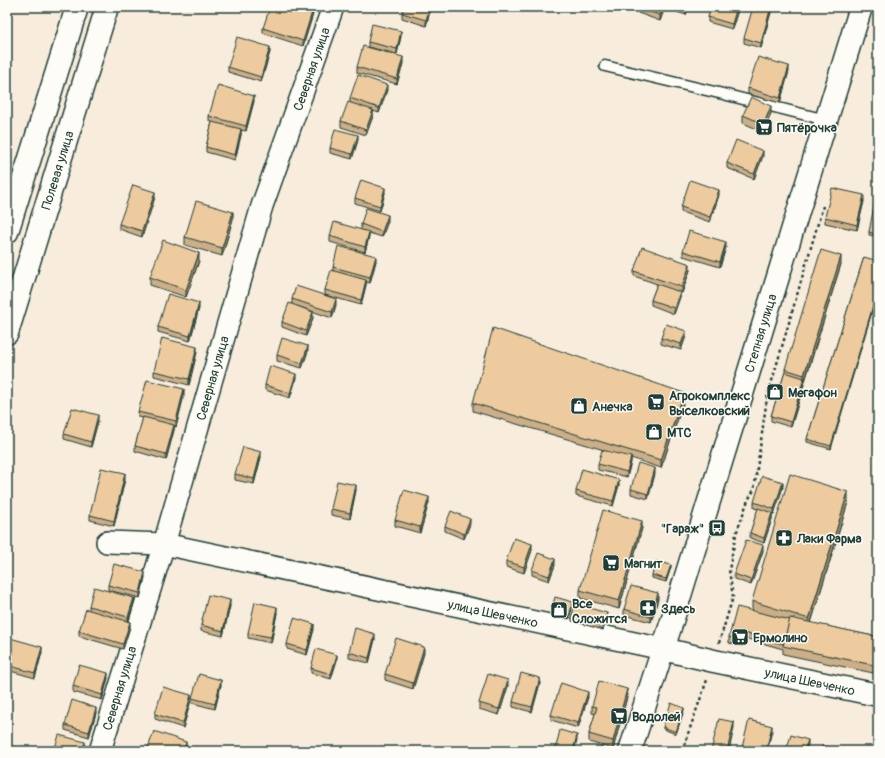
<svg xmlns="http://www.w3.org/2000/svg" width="885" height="758" font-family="Pangolin,sans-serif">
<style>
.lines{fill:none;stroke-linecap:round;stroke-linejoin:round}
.service-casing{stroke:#1f3d34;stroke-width:13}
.minor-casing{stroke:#1f3d34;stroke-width:24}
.tertiary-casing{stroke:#1f3d34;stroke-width:25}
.secondary-casing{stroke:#1f3d34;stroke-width:25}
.trunk-casing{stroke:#1f3d34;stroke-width:25}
.path{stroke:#1f3d34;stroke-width:2.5;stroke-dasharray:3 3;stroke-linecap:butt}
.service{stroke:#fdfcf7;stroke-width:10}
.minor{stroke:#fdfcf7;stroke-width:21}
.tertiary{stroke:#fdfcf7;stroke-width:22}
.secondary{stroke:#fdfcf7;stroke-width:22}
.trunk{stroke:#fdfcf7;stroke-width:22}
.wall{fill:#ccaf89;stroke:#1f3d34}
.shaded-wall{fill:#a68e6f;stroke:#1f3d34}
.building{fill:#edcb9f;stroke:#1f3d34}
.labels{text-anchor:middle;stroke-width:3;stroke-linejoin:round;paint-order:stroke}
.street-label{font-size:13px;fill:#1f3d34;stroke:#fdfcf7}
.poi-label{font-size:13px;font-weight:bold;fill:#1f3d34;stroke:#fdfcf7;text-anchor:start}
</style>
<rect width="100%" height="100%" fill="#f8eddd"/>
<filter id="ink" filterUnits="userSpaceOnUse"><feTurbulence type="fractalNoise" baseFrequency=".025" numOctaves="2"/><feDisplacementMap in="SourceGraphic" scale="8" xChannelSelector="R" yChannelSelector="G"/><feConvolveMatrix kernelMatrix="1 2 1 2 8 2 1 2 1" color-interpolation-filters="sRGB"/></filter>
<g filter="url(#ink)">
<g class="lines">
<defs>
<path id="service" d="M605,66L723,94L826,120"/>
<g id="minor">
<path d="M107,542L164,544L663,649"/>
<path d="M100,751L164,544L262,206L333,7"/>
</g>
<path id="tertiary" d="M663,649L714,661L878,695"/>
<path id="secondary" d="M630,751L674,615L861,7"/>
<g id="trunk">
<path d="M7,232L77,7"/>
<path d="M7,333L107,7"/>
</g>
</defs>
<!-- service casing -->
<use href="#service" class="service-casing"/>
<!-- minor casing -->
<use href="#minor" class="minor-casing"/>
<!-- tertiary casing -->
<use href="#tertiary" class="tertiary-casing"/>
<!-- secondary casing -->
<use href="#secondary" class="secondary-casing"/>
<!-- trunk casing -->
<use href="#trunk" class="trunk-casing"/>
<!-- path -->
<g class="path">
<path d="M719,643L733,597L729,570L736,534L748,500L754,490L767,398L823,206"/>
<path d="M682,751L707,680"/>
</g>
<!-- service -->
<use href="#service" class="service"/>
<!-- minor -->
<use href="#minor" class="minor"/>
<!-- tertiary -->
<use href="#tertiary" class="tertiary"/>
<!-- secondary -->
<use href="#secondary" class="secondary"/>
<!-- trunk -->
<use href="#trunk" class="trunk"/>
</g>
<!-- wall -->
<g class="wall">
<path d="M431,7L426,26L402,18V13Z"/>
<path d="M665,7L660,21L638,13V8Z"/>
<path d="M667,7H688L686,15L667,9Z"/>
<path d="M739,7L732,29L708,22V17Z"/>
<path d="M771,12L761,48L744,43V38Z"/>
<path d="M313,14L303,46L263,33V28Z"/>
<path d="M401,36L397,54L368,47V42Z"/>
<path d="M270,52L261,82L228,72V67Z"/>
<path d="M403,63L397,84L357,73V67Z"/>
<path d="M789,71L780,103L748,94V88Z"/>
<path d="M387,90L379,113L373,111V116L366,135L341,127V121L350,103V98Z"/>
<path d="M254,101L246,131L241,130V135L235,160L206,152V147L212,122L209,121V116Z"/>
<path d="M771,113L764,132L743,123V115Z"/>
<path d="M358,140L352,159L330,153V148Z"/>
<path d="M763,156L754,179L727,168V163Z"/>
<path d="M385,193L380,211L355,203V198Z"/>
<path d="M719,195L710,222L681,212V207Z"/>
<path d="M155,197L142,237L119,229V224Z"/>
<path d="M864,201L857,230L825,223V217Z"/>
<path d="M878,206V230H877L875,236L869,235V232Z"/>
<path d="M233,219L222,256L185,245V237Z"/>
<path d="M388,221L382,237L369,233V237L365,252L330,242V236L361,230V224Z"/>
<path d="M726,247L720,267L683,256V251Z"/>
<path d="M864,257L831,449L807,442V439Z"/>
<path d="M199,261L186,297L150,285V277Z"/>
<path d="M376,261L370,283L366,282V285L361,305L325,295V290L333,271V267Z"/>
<path d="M841,264L791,427L771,421V416L785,372V369Z"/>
<path d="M690,270L682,293L680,292V297L674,314L651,305V300L657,284L634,276V271Z"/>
<path d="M292,299L336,305L332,318L297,306L313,318L306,336L282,327V322L292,304Z"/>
<path d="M199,308L190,341L158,332V327Z"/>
<path d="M878,323V346H876V336Z"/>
<path d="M686,336L681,350L661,344V338Z"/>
<path d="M308,351L302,368L277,361V355Z"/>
<path d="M197,352L189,385L154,376V371Z"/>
<path d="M296,379L290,398L265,390V385Z"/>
<path d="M184,395L176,427L174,426V430L166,460L135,451V446L143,418L138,417V412Z"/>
<path d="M684,401L661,468L631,458V462L627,477L598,470V464L604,450L473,411V403Z"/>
<path d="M98,421L91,447L64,439V434Z"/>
<path d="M261,457L254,484L235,480V474Z"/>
<path d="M655,474L648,499L631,494V489Z"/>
<path d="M125,479L114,526L90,520V515Z"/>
<path d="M619,485L613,506L576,496V491Z"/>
<path d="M783,487L774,514H772V519L764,543L750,538V533L758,509L754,508V502Z"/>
<path d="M356,490L350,519L331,515V509Z"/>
<path d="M429,502L420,533L395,526V520Z"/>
<path d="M848,502L811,623L878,637V674L783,654V649L744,638L742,646L729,643V637L752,610V601Z"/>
<path d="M470,524L464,539L445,531V526Z"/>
<path d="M642,528L619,609L580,598V590Z"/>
<path d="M532,550L524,573L506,567V561Z"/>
<path d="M763,551L751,585L734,579V574Z"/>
<path d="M555,565L549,581L532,575V570Z"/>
<path d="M671,567L666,582L652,578V575Z"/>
<path d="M145,577L140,598L108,590V585Z"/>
<path d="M658,599L651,622L624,615V609Z"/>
<path d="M134,603L129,621L130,627L123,649L79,636V631L89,610V606Z"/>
<path d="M573,604L569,619L551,614V612Z"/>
<path d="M230,606L223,636L201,631V625Z"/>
<path d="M277,613L271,643L248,638V633Z"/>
<path d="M572,615L607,618L603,630L572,621Z"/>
<path d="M314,629L307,655L287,649V644Z"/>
<path d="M375,639L369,663L349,658V652Z"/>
<path d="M7,648L42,652L35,678L7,670Z"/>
<path d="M424,653L413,689L385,680V674Z"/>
<path d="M337,660L331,679L311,673V668Z"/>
<path d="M108,678L102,700L73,692V686Z"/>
<path d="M540,683L532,712L513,707V702Z"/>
<path d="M221,685L215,709L192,703V698Z"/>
<path d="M508,686L499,715L479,709V703Z"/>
<path d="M588,697L578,728L551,720V715Z"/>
<path d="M627,697L613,749L589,742V734L595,714L592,713V706Z"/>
<path d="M191,700L183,728L155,719V714Z"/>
<path d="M684,710L676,734L663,729V727Z"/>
<path d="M96,713L89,737L65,730V725Z"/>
</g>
<!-- shaded-wall -->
<g class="shaded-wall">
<path d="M430,7H431V8L426,26V20Z"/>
<path d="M663,7H665L660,21V15Z"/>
<path d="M687,7H688L686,15V10Z"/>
<path d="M737,7H739L732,29V24Z"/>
<path d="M771,7V12L761,48V43Z"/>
<path d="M313,9V14L303,46V41Z"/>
<path d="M401,31V36L397,54V49Z"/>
<path d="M270,47V52L261,82V77Z"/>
<path d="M403,57V63L397,84V79Z"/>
<path d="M789,66V71L780,103V98Z"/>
<path d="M387,85V90L379,113V108Z"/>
<path d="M254,96V101L246,131V126Z"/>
<path d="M771,106V113L764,132V124Z"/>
<path d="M373,110V116L366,135V130Z"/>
<path d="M241,129V135L235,160V155Z"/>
<path d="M358,135V140L352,159V154Z"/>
<path d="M763,151V156L754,179V174Z"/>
<path d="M385,188V193L380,211V206Z"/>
<path d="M719,190V195L710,222V217Z"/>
<path d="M155,192V197L142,237V231Z"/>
<path d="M864,195V201L857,230V225Z"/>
<path d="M233,212V219L222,256V248Z"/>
<path d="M388,215V221L382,237V232Z"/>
<path d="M369,232V237L365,252V247Z"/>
<path d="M726,242V247L720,267V262Z"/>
<path d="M199,253V261L186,297V290Z"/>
<path d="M376,256V261L370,283V277Z"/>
<path d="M841,256V264L804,383V375Z"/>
<path d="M690,264V270L682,293V287Z"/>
<path d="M366,280V285L361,305V300Z"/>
<path d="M878,289V292L831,449V446Z"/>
<path d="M680,292V297L674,314V308Z"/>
<path d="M336,299V305L332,318V312Z"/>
<path d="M199,303V308L190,341V336Z"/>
<path d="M313,312V318L306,336V331Z"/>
<path d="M686,331V336L681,350V344Z"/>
<path d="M308,346V351L302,368V363Z"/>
<path d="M197,347V352L189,385V379Z"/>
<path d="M296,374V379L290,398V393Z"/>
<path d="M804,378V383L791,427V422Z"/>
<path d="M184,389V395L176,427V421Z"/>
<path d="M684,393V401L661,468V460Z"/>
<path d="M98,415V421L91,447V442Z"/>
<path d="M174,425V430L166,460V454Z"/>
<path d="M261,452V457L254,484V479Z"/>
<path d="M631,457V462L627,477V472Z"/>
<path d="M655,468V474L648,499V494Z"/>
<path d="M125,473V479L114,526V521Z"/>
<path d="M619,480V485L613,506V501Z"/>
<path d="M783,482V487L774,514V509Z"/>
<path d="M356,485V490L350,519V513Z"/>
<path d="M848,492V502L809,629V619Z"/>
<path d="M429,497V502L420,533V527Z"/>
<path d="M772,513V519L764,543V538Z"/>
<path d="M470,519V524L464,539V534Z"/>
<path d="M642,521V528L619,609V601Z"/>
<path d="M532,544V550L524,573V567Z"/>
<path d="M763,545V551L751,585V580Z"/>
<path d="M555,559V565L549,581V576Z"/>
<path d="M671,565V567L666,582V579Z"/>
<path d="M145,572V577L140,598V593Z"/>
<path d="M658,593V599L651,622V617Z"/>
<path d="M134,598V603L128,622V617Z"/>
<path d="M230,600V606L223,636V631Z"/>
<path d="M573,602V604L569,619V617Z"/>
<path d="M277,607V613L271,643V637Z"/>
<path d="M607,613V618L603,630V624Z"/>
<path d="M130,622V627L123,649V644Z"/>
<path d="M314,624V629L307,655V650Z"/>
<path d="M744,633V638L742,646V641Z"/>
<path d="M375,634V639L369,663V658Z"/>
<path d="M42,647V652L35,678V673Z"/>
<path d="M424,647V653L413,689V683Z"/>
<path d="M337,655V660L331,679V674Z"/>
<path d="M108,673V678L102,700V695Z"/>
<path d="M540,678V683L532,712V707Z"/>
<path d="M221,680V685L215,709V704Z"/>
<path d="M508,680V686L499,715V709Z"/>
<path d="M627,689V697L613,749V741Z"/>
<path d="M588,692V697L578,728V723Z"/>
<path d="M191,695V700L183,728V723Z"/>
<path d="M96,708V713L89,737V732Z"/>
<path d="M684,708V710L676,734V732Z"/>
<path d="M734,722V728L729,751H727Z"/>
<path d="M772,726V731L767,751H766Z"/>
<path d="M577,735V740L574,751H573Z"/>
<path d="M808,740V745L806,751H804Z"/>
<path d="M85,742V748L84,751H82Z"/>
<path d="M186,742V747L185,751H184Z"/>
</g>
<!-- building -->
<g class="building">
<path d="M270,7H308L313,9L303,41L263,28Z"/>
<path d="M404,7H430L426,20L402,13Z"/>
<path d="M638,7H663L660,15L638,8Z"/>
<path d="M677,7H687L686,10Z"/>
<path d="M711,7H737L732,24L708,17Z"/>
<path d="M753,7H771L761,43L744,38Z"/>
<path d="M372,24L401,31L397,49L368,42Z"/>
<path d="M237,37L270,47L261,77L228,67Z"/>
<path d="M363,46L403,57L397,79L357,67Z"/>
<path d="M758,57L789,66L780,98L748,88Z"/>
<path d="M358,75L387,85L379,108L350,98Z"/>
<path d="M218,85L254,96L246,126L209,116Z"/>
<path d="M751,97L771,106L764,124L743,115Z"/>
<path d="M348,102L373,110L366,130L341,121Z"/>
<path d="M212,122L241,129L235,155L206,147Z"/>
<path d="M335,129L358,135L352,154L330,148Z"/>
<path d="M736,140L763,151L754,174L727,163Z"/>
<path d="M361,180L385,188L380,206L355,198Z"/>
<path d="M690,180L719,190L710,217L681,207Z"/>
<path d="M133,185L155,192L142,231L119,224Z"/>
<path d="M832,188L864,195L857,225L825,217Z"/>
<path d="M196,201L233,212L222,248L185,237Z"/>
<path d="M874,206H878V228L877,227L875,234L869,232Z"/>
<path d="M366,208L388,215L382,232L361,224Z"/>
<path d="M334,222L369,232L365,247L330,236Z"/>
<path d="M689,231L726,242L720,262L683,251Z"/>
<path d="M163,240L199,253L186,290L150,277Z"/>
<path d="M338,246L376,256L370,277L333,267Z"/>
<path d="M642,247L690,264L682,287L634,271Z"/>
<path d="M821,250L841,256L804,375L785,369Z"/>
<path d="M864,257L878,261V289L831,446L807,439Z"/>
<path d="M331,270L366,280L361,300L325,290Z"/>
<path d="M657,284L680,292L674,308L651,300Z"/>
<path d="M296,286L336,299L332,312L292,299Z"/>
<path d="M168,294L199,303L190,336L158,327Z"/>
<path d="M289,303L313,312L306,331L282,322Z"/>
<path d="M878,323V336H876Z"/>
<path d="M666,324L686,331L681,344L661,338Z"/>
<path d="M493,328L684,393L661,460L473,403Z"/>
<path d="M162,338L197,347L189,379L154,371Z"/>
<path d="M282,338L308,346L302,363L277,355Z"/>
<path d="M270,366L296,374L290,393L265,385Z"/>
<path d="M785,372L804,378L791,422L771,416Z"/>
<path d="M147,380L184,389L176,421L138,412Z"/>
<path d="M72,408L98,415L91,442L64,434Z"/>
<path d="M143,417L174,425L166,454L135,446Z"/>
<path d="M243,447L261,452L254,479L235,474Z"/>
<path d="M602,450L631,457L627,472L598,464Z"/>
<path d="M638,463L655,468L648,494L631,489Z"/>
<path d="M101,468L125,473L114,521L90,515Z"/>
<path d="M582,469L619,480L613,501L576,491Z"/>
<path d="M790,474L848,492L809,619L752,601Z"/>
<path d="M762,476L783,482L774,509L754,502Z"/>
<path d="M337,481L356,485L350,513L331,509Z"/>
<path d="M404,490L429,497L420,527L395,520Z"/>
<path d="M758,508L772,513L764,538L750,533Z"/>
<path d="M603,510L642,521L619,601L580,590Z"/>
<path d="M451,511L470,519L464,534L445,526Z"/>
<path d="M514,538L532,544L524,567L506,561Z"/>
<path d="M746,540L763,545L751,580L734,574Z"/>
<path d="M538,553L555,559L549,576L532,570Z"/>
<path d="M656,561L671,565L666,579L652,575Z"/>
<path d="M114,564L145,572L140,593L108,585Z"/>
<path d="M631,586L658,593L651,617L624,609Z"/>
<path d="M94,587L134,598L128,617L89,606Z"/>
<path d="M208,595L230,600L223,631L201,625Z"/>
<path d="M555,597L573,602L569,617L551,612Z"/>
<path d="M255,602L277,607L271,637L248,633Z"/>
<path d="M575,604L607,613L603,624L572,615Z"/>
<path d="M737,607L790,620L783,644L744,633L742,641L729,637Z"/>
<path d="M86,609L130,622L123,644L79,631Z"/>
<path d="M294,618L314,624L307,650L287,644Z"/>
<path d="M790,618L878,637V666L783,646Z"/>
<path d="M355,628L375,634L369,658L349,652Z"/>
<path d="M10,638L42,647L35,673L7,665V648Z"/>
<path d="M396,638L424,647L413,683L385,674Z"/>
<path d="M316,649L337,655L331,674L311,668Z"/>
<path d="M79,665L108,673L102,695L73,686Z"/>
<path d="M521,673L540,678L532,707L513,702Z"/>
<path d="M199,674L221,680L215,704L192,698Z"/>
<path d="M488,674L508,680L499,709L479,703Z"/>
<path d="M599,681L627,689L613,741L589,734L597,707L592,706Z"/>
<path d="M561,683L588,692L578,723L551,715Z"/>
<path d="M163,687L191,695L183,723L155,714Z"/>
<path d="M72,700L96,708L89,732L65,725Z"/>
<path d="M671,703L684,708L676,732L663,727Z"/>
<path d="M719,719L734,722L727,751H711Z"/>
<path d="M749,720L772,726L766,751H741Z"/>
<path d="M560,730L577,735L573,751H555Z"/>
<path d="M154,731L186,742L184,751H147Z"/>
<path d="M59,735L85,742L82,751H54Z"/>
<path d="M791,735L808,740L804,751H786Z"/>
<path d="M822,746L841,750V751H821Z"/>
</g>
</g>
<!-- icons -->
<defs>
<symbol id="supermarket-square" viewBox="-11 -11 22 22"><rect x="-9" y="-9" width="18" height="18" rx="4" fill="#1f3d34" stroke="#fdfcf7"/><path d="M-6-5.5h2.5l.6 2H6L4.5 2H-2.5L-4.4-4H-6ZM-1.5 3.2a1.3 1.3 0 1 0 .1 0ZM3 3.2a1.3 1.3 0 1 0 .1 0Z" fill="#fff"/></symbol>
<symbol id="shop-square" viewBox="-11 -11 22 22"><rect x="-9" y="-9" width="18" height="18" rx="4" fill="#1f3d34" stroke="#fdfcf7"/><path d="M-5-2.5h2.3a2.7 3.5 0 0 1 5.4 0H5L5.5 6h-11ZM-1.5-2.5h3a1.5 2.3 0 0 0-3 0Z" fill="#fff"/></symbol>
<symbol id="bus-square" viewBox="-11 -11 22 22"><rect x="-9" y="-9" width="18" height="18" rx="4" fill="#1f3d34" stroke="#fdfcf7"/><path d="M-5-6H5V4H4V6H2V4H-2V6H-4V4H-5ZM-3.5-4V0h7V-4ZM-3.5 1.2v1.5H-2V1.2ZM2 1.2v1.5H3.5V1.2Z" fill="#fff"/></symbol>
<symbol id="pharmacy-square" viewBox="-11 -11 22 22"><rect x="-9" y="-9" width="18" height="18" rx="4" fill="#1f3d34" stroke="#fdfcf7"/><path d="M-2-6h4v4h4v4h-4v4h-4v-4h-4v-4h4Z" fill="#fff"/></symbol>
</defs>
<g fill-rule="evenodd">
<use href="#supermarket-square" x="754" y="117" width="20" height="20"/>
<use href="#shop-square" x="765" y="382" width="20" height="20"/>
<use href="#supermarket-square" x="646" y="392" width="20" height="20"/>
<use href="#shop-square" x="569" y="396" width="20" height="20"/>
<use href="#shop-square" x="644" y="422" width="20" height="20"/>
<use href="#bus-square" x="707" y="518" width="20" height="20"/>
<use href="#pharmacy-square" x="774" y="528" width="20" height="20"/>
<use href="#supermarket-square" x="601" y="553" width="20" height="20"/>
<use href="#pharmacy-square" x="638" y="598" width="20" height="20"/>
<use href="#shop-square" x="549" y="600" width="20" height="20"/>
<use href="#supermarket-square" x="730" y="627" width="20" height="20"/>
<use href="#supermarket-square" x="609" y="706" width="20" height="20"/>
</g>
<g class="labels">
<!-- street labels -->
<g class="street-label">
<text transform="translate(311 69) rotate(-71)" y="5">Северная улица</text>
<text transform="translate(57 170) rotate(-73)" y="5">Полевая улица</text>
<text transform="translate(760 333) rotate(-73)" y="5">Степная улица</text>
<text transform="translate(212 378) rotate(-74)" y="5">Северная улица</text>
<text transform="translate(493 613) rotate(12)" y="5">улица Шевченко</text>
<text transform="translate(810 681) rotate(12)" y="5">улица Шевченко</text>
<text transform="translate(119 688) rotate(-73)" y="5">Северная улица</text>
</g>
<!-- poi labels -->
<g class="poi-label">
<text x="777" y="132">Пятёрочка</text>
<text x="788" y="397">Мегафон</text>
<text x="669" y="400">Агрокомплекс<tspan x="669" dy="15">Выселковский</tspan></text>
<text x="592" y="411">Анечка</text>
<text x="667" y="437">МТС</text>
<text x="704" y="533" text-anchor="end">"Гараж"</text>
<text x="797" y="543">Лаки Фарма</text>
<text x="624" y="568">Магнит</text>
<text x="572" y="608">Все<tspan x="572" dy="15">Сложится</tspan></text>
<text x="661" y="613">Здесь</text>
<text x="753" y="642">Ермолино</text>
<text x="632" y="721">Водолей</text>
</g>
</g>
<!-- margin -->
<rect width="885" height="758" fill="none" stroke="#fdfcf7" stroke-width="24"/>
<rect x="12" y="12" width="861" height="734" fill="none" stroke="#1f3d34" stroke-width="1.5" filter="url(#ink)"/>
</svg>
